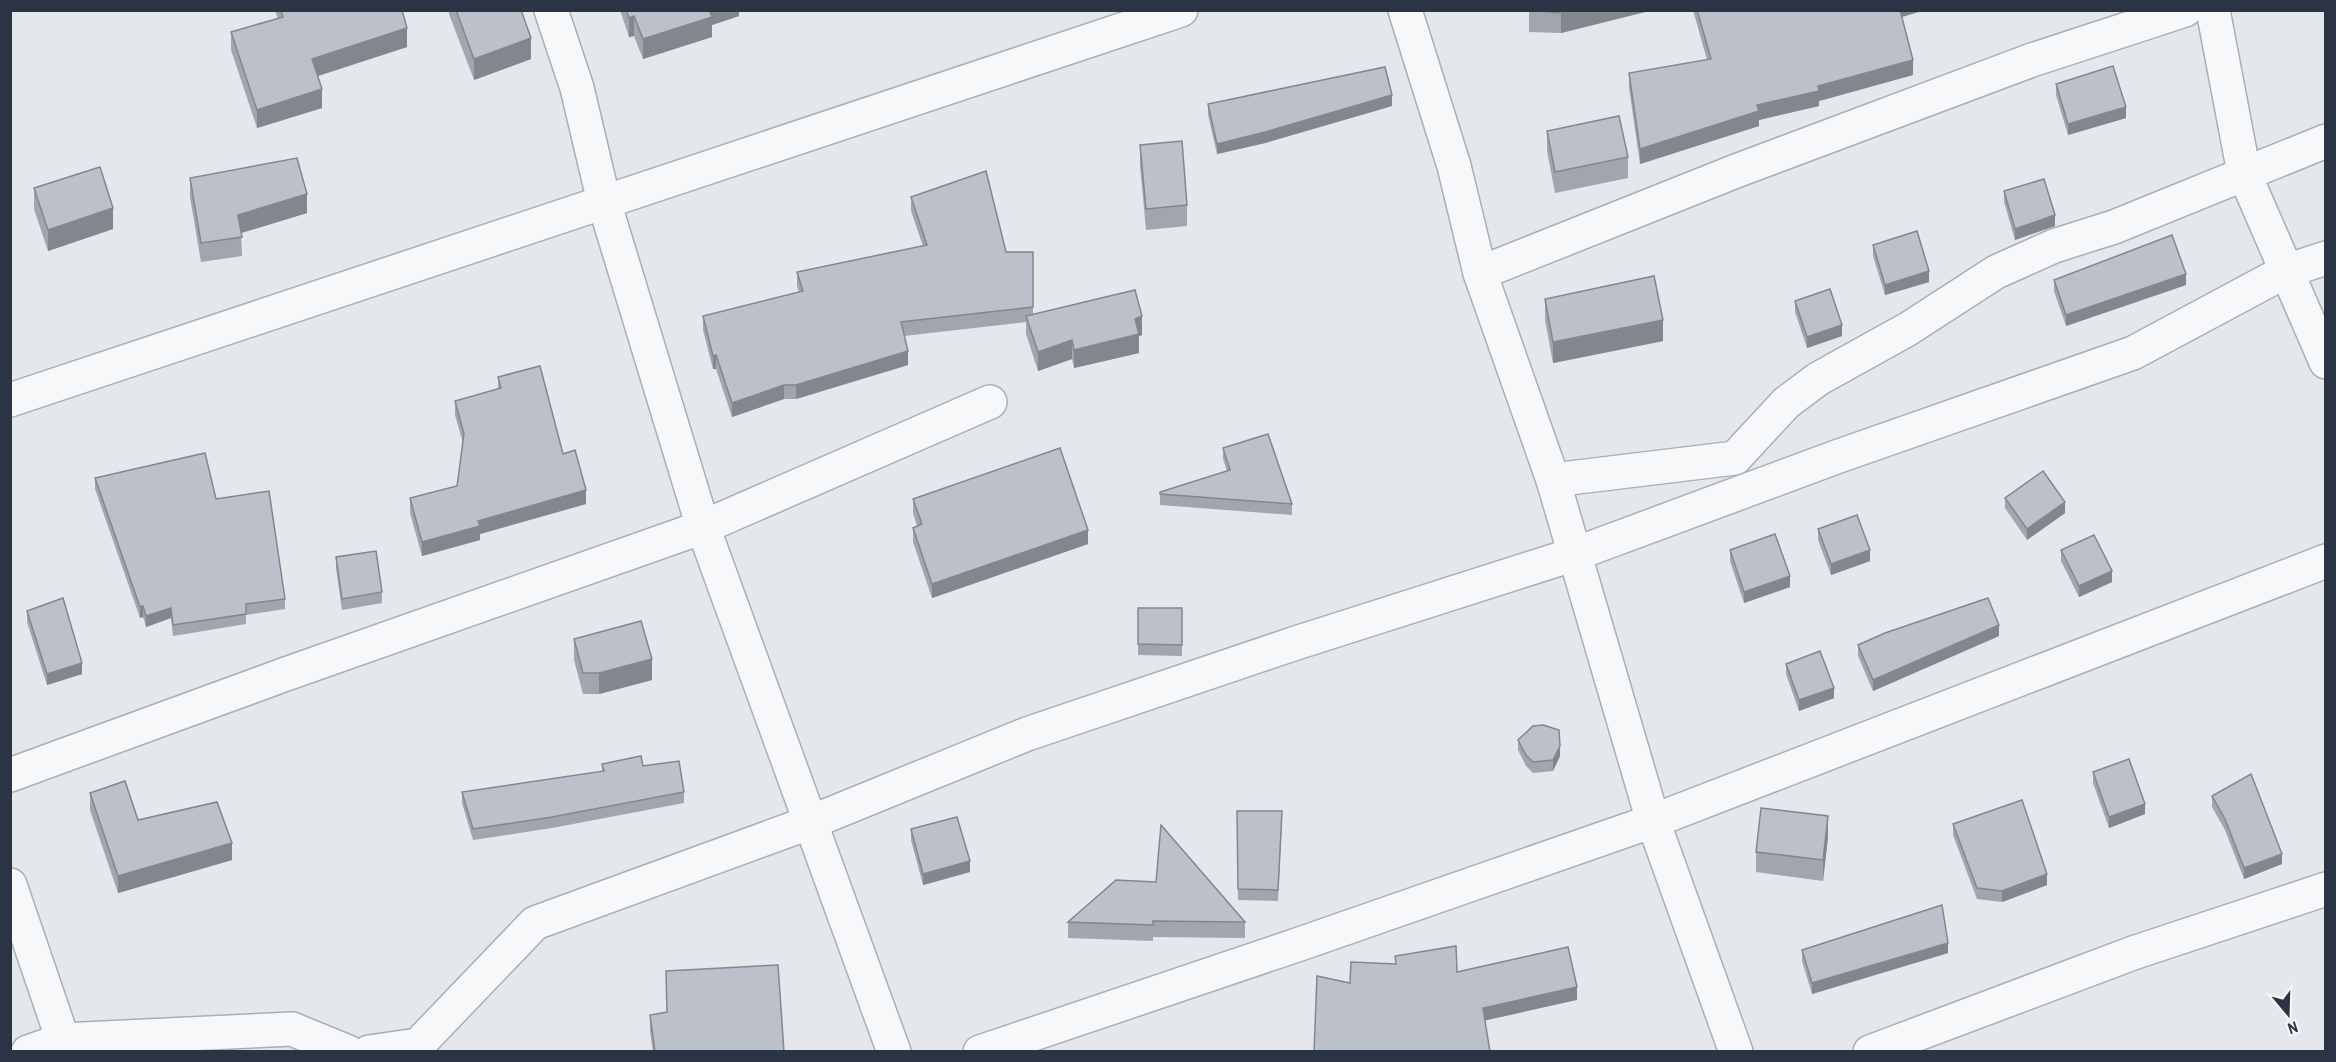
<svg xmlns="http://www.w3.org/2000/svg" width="2336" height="1062" font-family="'Archivo Narrow',sans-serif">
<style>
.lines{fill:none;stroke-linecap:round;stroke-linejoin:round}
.minor-casing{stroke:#a9aeb7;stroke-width:36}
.minor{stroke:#f7f8fa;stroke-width:33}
.wall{fill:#a1a5ae}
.shaded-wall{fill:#83868d}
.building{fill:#bbc0ca;stroke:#83868d;stroke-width:1.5}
</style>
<rect width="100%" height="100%" fill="#e4e7ec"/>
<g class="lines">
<defs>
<g id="minor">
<path d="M551,10L577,88L604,202L703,527L894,1052"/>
<path d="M1405,10L1454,166L1480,273L1553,480L1653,821L1736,1052"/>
<path d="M2213,10L2244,173L2326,362"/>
<path d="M1480,273L1736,171L2032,60L2185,10"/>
<path d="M10,400L1181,10"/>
<path d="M1553,480L1735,458L1786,403L1818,379L1908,329L1996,272L2054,246L2114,227L2326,141"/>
<path d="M10,775L286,674L703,527L990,402"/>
<path d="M10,885L67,1052"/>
<path d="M28,1052L62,1040L292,1029L348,1052"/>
<path d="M369,1052L418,1045L535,923L811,822L1027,734L1296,643L1575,554L1839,456L2133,353L2286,271L2326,258"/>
<path d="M980,1052L1297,945L1653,821L2326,561"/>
<path d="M1870,1052L2133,953L2326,889"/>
</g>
</defs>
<!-- minor casing -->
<use href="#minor" class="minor-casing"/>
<!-- minor -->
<use href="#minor" class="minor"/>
</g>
<!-- wall -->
<g class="wall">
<path d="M275,10H402L407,47L317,76L322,108L257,128L231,50V32L278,19Z"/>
<path d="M449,10H521L531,59L474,80L449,14Z"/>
<path d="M620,10H739V16L712,25V37L643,59L634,36L629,37Z"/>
<path d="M1529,10H1653L1561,33L1529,32Z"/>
<path d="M1693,10H1925L1902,17L1913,75L1819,101V106L1759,120V126L1640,164L1629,88V73L1707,60Z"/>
<path d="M2056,84L2126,118L2068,135L2056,95Z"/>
<path d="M1208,104L1392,106L1265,143L1217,154L1208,115Z"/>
<path d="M1547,131L1628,157V178L1555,193L1547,151Z"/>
<path d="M1140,145L1187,205V226L1146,230L1140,166Z"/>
<path d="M190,178L307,213L241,233L242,256L201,262L190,197Z"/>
<path d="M34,188L113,229L48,251L34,209Z"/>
<path d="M2004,191L2055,226L2015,240L2004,202Z"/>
<path d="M911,197L1006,252H1033V314L1142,335L1139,336V353L1074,368L1072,359L1038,371L1026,334V322L904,336L908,365L796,399H784L732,417L716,369H713L703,330V316L799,292L797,286V272L923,246L911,211Z"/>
<path d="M1873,245L1929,282L1885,295L1873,256Z"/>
<path d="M2054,280L2186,285L2066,326L2054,291Z"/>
<path d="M1545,299L1663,341L1553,363L1545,320Z"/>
<path d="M1795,301L1842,336L1807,348L1795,312Z"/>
<path d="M498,377L563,454L586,504L480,534V540L422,556L410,513V498L457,486L463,443L455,415V401L498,389Z"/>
<path d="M1223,448L1292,504V515L1160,505V492L1227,471L1223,459Z"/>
<path d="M95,478L216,499L285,599V609L246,615V624L173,636L171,618L146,627L143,617L140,618L95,489Z"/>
<path d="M2005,498L2065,513L2027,540L2005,508Z"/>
<path d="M913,499L1088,544L932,598L913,542V528L917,526L913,513Z"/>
<path d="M1818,529L1870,561L1831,575L1818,540Z"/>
<path d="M1730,550L1790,587L1744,603L1730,561Z"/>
<path d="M2061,550L2112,582L2079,597L2061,561Z"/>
<path d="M336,557L382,592V603L342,610L336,568Z"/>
<path d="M1138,608H1182V656L1138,655Z"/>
<path d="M27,611L82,674L47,685L27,622Z"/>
<path d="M1999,636L1873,691L1858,656V645Z"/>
<path d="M574,639L652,680L599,694H583L574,660Z"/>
<path d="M1786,664L1834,698L1799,711L1786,674Z"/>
<path d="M1518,740L1560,756L1553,771L1533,773L1526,766L1518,750Z"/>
<path d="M602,764L643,766L684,792V803L552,828L473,840L462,803V792L602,772Z"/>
<path d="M2093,772L2145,814L2109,828L2093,783Z"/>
<path d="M90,793L138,820L232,860L118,893L90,810Z"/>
<path d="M2212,796L2282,864L2244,879L2225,830L2212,807Z"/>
<path d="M1237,811L1282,822L1278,901L1238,900Z"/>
<path d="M1953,824L2047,885L2002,902L1977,899L1953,835Z"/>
<path d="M911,829L970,872L923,885L911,840Z"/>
<path d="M1828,837L1823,881L1756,872V852Z"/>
<path d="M1116,880L1245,922V938L1153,937V941L1068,938V922Z"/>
<path d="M1802,950L1948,953L1812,994L1802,961Z"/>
<path d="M666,971L784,1052H653L650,1031V1015L667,1012Z"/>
</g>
<!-- shaded-wall -->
<g class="shaded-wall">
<path d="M708,10H739V16L712,25V37L643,59V39Z"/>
<path d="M1569,10H1653L1561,33V13Z"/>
<path d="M1898,10H1925L1898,18Z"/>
<path d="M634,16V36L629,37V18Z"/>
<path d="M407,28V47L312,78V59Z"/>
<path d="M531,38V59L474,80V59Z"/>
<path d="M1913,60V75L1819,101V106L1759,120V126L1640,164V149L1757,105L1818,86Z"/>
<path d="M322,89V108L257,128V110Z"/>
<path d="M1392,95V106L1265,143L1217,154V144Z"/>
<path d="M2126,107V118L2068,135V124Z"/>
<path d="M307,194V213L238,234V215Z"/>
<path d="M113,208V229L48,251V230Z"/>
<path d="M2055,215V226L2015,240V229Z"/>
<path d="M1929,271V282L1885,295V285Z"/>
<path d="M2186,274V285L2066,326V315Z"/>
<path d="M1142,316V335L1139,336V353L1074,368V350L1135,319Z"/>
<path d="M1663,320V341L1553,363V342Z"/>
<path d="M1842,325V336L1807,348V337Z"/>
<path d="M1072,340V359L1038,371V352Z"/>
<path d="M908,351V365L796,399V385Z"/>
<path d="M716,355V369H713V356Z"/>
<path d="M784,385V399L732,417V403Z"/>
<path d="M586,490V504L480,534V540L422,556V542L478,521Z"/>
<path d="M2065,502V513L2027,540V529Z"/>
<path d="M1088,530V544L932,598V584Z"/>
<path d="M1870,550V561L1831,575V564Z"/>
<path d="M2112,571V582L2079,597V586Z"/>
<path d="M1790,576V587L1744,603V592Z"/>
<path d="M143,606V617L140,618V607Z"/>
<path d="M171,608V618L146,627V616Z"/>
<path d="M1999,625V636L1873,691V680Z"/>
<path d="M652,659V680L599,694V673Z"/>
<path d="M82,663V674L47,685V674Z"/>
<path d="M1834,688V698L1799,711V700Z"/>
<path d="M1560,746V756L1553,771V760Z"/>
<path d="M2145,804V814L2109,828V817Z"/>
<path d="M1828,816V837L1823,881V860Z"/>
<path d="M232,843V860L118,893V876Z"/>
<path d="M2282,854V864L2244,879V868Z"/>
<path d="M970,861V872L923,885V874Z"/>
<path d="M2047,874V885L2002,902V891Z"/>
<path d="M1948,943V953L1812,994V983Z"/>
<path d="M1577,987V1000L1483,1021V1008Z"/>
</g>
<!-- building -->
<g class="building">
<path d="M281,10H402L407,28L312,59L322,89L257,110L231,32L283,17Z"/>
<path d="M456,10H521L531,38L474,59Z"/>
<path d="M626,10H709L712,17L643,39L634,16L629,18Z"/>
<path d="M1529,10H1569L1561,13Z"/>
<path d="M1697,10H1900L1913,60L1818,86L1819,91L1757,105L1759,111L1640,149L1629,73L1711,59Z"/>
<path d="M2113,66L2126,107L2068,124L2056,84Z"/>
<path d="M1385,67L1392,95L1265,132L1217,144L1208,104Z"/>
<path d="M1619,116L1628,157L1555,172L1547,131Z"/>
<path d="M1182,141L1187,205L1146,209L1140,145Z"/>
<path d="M297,158L307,194L238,215L242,237L201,243L190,178Z"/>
<path d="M100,167L113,208L48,230L34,188Z"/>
<path d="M986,171L1006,252H1033V307L901,322L908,351L796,385H784L732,403L716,355L713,356L703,316L803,291L797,272L927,245L911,197Z"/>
<path d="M2044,179L2055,215L2015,229L2004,191Z"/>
<path d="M1917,231L1929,271L1885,285L1873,245Z"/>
<path d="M2172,235L2186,274L2066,315L2054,280Z"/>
<path d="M1654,276L1663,320L1553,342L1545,299Z"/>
<path d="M1830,289L1842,325L1807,337L1795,301Z"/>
<path d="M1135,290L1142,316L1135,319L1139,334L1074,350L1072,340L1038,352L1026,316Z"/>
<path d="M540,366L563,454L575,450L586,490L478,521L480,526L422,542L410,498L457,486L464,434L455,401L501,388L498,377Z"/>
<path d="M1268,434L1292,504L1160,494V492L1230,470L1223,448Z"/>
<path d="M1060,448L1088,530L932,584L913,528L922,524L913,499Z"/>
<path d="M205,453L216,499L269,491L285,599L246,604V614L173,625L171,608L146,616L143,606L140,607L95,478Z"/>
<path d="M2043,471L2065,502L2027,529L2005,498Z"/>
<path d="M1857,515L1870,550L1831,564L1818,529Z"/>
<path d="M1775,534L1790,576L1744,592L1730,550Z"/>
<path d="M2094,535L2112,571L2079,586L2061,550Z"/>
<path d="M376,551L382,592L342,599L336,557Z"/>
<path d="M63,598L82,663L47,674L27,611Z"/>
<path d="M1988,598L1999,625L1873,680L1858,645L1885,633Z"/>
<path d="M1138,608H1182V645L1138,644Z"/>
<path d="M641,621L652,659L599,673H583L574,639Z"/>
<path d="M1820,651L1834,688L1799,700L1786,664Z"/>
<path d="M1543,725L1559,730L1560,746L1553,760L1533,762L1526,755L1518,740L1533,726Z"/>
<path d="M641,756L643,766L679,761L684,792L552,817L473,829L462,792L604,771L602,764Z"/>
<path d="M2129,759L2145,804L2109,817L2093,772Z"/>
<path d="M2251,774L2282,854L2244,868L2225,819L2212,796Z"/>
<path d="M125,781L138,820L217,802L232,843L118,876L90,793Z"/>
<path d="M2022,800L2047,874L2002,891L1977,888L1953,824Z"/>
<path d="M1761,808L1828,816L1823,860L1756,852Z"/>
<path d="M1237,811H1282L1278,890L1238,889Z"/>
<path d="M957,817L970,861L923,874L911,829Z"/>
<path d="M1161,825L1245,922L1153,921V925L1068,922L1116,880L1156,882Z"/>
<path d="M1942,905L1948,943L1812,983L1802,950Z"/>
<path d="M1456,946L1457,972L1568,947L1577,987L1483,1008L1490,1052H1314L1317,976L1350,983L1351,962L1396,964L1395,956Z"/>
<path d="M778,965L784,1052H655L650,1015L667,1012L666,971Z"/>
</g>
<!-- border -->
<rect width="2336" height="1062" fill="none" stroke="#2b3445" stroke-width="24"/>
<!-- north arrow -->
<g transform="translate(2288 1014) rotate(161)" stroke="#f4f6f9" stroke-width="4.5" paint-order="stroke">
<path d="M0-4.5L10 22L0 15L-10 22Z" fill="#2b3445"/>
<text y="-9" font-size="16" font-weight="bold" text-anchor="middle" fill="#2b3445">N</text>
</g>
</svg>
